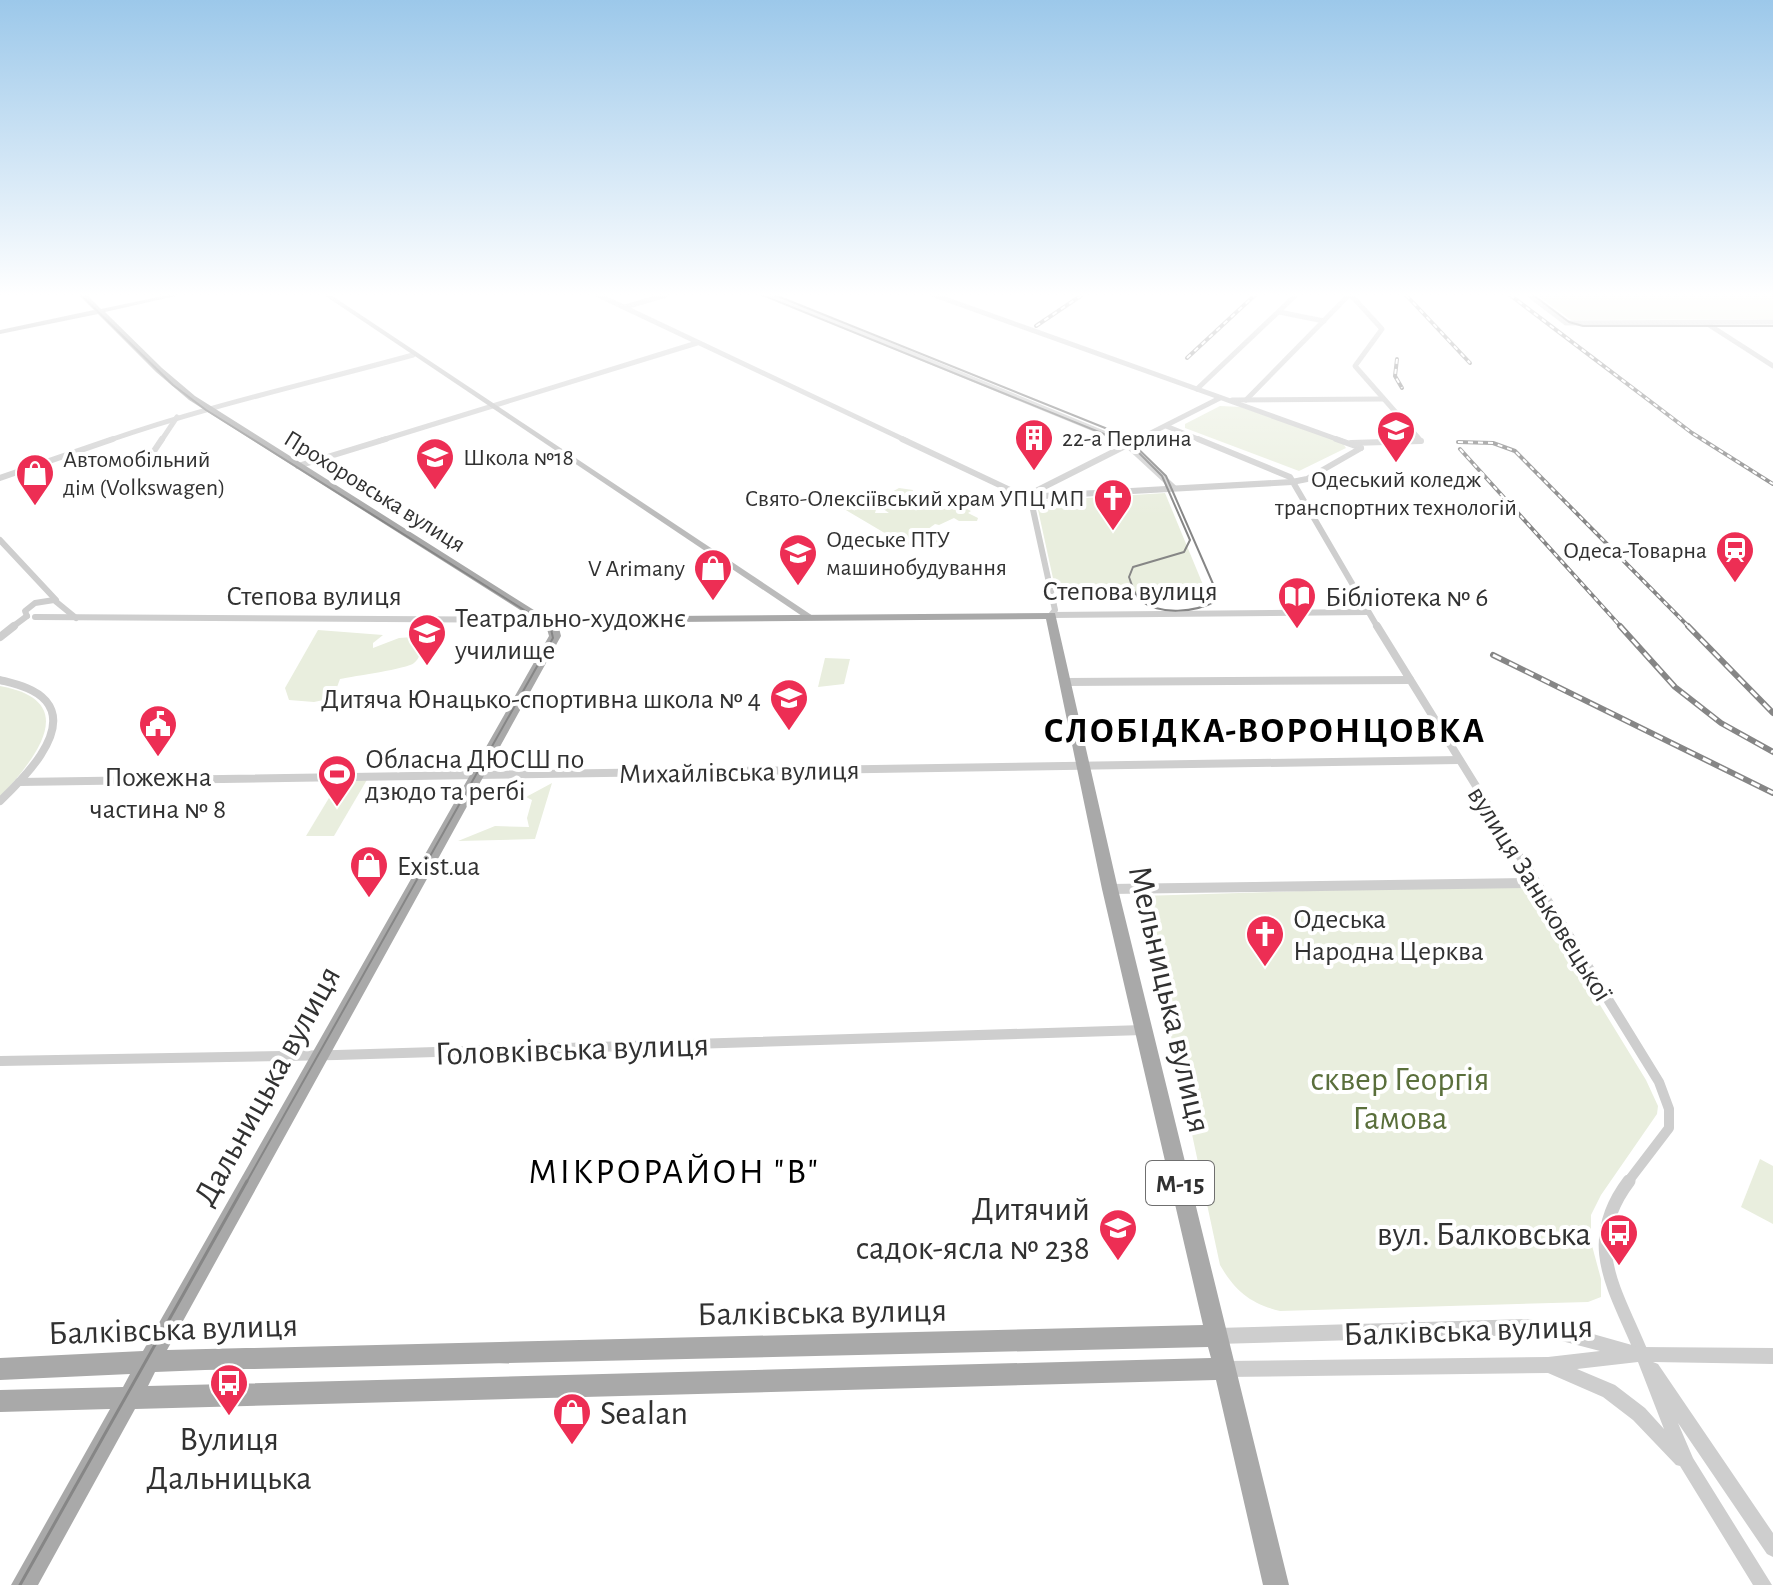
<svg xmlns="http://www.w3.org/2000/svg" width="1773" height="1585" font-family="'Alegreya Sans',sans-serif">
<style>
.green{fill:#e9eede}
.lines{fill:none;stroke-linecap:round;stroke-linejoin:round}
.minor-far4{stroke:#cecece;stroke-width:5}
.minor-far3{stroke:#cecece;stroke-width:6}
.minor-far2{stroke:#cecece;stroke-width:8}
.minor-far1{stroke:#cecece;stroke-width:10}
.minor{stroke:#cecece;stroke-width:13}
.tertiary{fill:#cecece;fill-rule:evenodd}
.secondary{fill:#bbb;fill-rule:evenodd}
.primary{fill:#a9a9a9;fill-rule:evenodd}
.tram-far1{stroke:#868686;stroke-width:2}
.tram{stroke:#868686;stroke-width:3}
.rail-far1-casing{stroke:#868686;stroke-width:4}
.rail-casing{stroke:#868686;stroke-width:6}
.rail-far1{stroke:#fff;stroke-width:2;stroke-dasharray:5;stroke-linecap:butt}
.rail{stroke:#fff;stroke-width:3;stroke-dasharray:9;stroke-linecap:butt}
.labels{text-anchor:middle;stroke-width:8;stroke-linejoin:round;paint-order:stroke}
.far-poi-label{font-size:24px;fill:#313131;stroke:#fff;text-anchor:start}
.far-street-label{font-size:24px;fill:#313131;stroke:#fff}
.shield{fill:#fff;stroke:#6f6f6f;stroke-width:2}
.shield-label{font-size:26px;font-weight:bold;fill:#313131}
.street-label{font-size:28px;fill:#313131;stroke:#fff}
.poi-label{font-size:28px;fill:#313131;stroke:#fff;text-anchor:start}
.near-street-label{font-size:34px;fill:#313131;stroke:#fff}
.near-park-label{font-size:34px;fill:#5a6f3b;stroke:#fff}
.near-poi-label{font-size:34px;fill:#313131;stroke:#fff;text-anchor:end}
.district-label{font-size:36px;font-weight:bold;letter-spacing:2px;fill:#000;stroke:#fff}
.near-neighbourhood-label{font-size:36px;letter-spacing:2px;fill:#000;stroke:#fff}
</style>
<rect width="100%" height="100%" fill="#fff"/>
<!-- green -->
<g class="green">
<path d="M1537,295H1773V319L1571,320Z"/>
<path d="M1220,406L1241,407L1342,442L1346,448L1299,471L1185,428V424Z"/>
<path d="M899,488L913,490L912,493L925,499L943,500L947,505L953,502L971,511L968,513L978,518L977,521H959L954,518L939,525L935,524L924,532L928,531L943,542L905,545L839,506C850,501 865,503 877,506L875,513H889L879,506L893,499L888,494Z"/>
<path d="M1165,493L1206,592L1199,596L1100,595L1099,591H1079L1080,596H1064L1056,592L1037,505L1039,501Z"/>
<path d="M318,630L383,635L373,643V648L399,638L413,637L422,640C422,647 421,658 414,663C407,669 354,676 340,679L333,698L314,702L289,700L285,688Z"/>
<path d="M825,658L850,659L844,684L818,687Z"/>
<path d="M0,686C83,701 35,759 0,797Z"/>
<path d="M341,778H368L334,836H306Z"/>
<path d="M552,783L535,839L458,841L495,826L529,827L527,818L532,800L526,797Z"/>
<path d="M1526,884L1646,1080L1658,1106L1657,1114L1601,1195L1591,1215V1242L1601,1279V1297L1588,1302L1280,1311C1251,1304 1235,1291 1220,1265L1141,896Z"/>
<path d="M1760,1159L1773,1166V1224L1741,1207Z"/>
</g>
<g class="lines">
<!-- minor-far4 -->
<g class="minor-far4">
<path d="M598,295L907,441"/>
<path d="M768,295L1123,441"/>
<path d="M934,295L1342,441"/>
<path d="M1351,295L1382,329L1355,366L1421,441"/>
<path d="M1529,295L1566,323L1773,322"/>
<path d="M625,307L666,295"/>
<path d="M1279,312L1324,321"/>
<path d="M1706,323L1773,366"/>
<path d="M1197,389L1296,295"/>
<path d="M1232,400L1383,399"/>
<path d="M1246,400L1349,295"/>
<path d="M1166,426L1203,441"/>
<path d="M107,441C207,406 311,383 413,355"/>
<path d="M161,441L177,417"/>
<path d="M379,441L697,343"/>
<path d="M1135,441L1220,398"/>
</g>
<!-- minor-far3 -->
<g class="minor-far3">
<path d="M902,439L1025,497L1032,505L1055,610L1051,615L1368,612"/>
<path d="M1121,439L1174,488"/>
<path d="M1198,439L1290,477L1378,628"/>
<path d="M1336,439L1361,448"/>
<path d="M1351,443L1421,441"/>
<path d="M154,451L162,439"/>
<path d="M298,466L386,439"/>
<path d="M0,478L113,439"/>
<path d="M1028,495L1139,439"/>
<path d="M1025,497L1292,482L1307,479L1361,448"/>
<path d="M0,540L56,600"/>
<path d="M27,616L25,611L35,603L54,600L76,618"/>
<path d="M35,617L543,620"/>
<path d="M11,628L27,616"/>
</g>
<!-- minor-far2 -->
<g class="minor-far2">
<path d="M1377,626L1528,870"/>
<path d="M0,637L14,626"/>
<path d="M0,680C15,684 35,688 46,701C72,732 21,781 0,801"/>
<path d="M1065,682L1410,680"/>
<path d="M19,782L1459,760"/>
</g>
<!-- minor-far1 -->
<g class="minor-far1">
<path d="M1527,868L1659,1082L1669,1109V1128L1627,1183"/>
<path d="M1110,889L1534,883"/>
<path d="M0,1061L337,1055L1143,1030"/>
</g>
<!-- minor -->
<path class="minor" d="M1629,1181C1581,1244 1616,1290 1642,1354"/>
<!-- tertiary -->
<path class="tertiary" d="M1527,1319L1554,1323L1639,1347L1773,1348V1364L1653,1362L1658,1364L1773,1533V1557L1767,1554L1678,1423L1693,1458L1772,1585H1753L1680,1466L1676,1465L1633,1420L1603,1397L1548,1373L1225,1377L1219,1375L1217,1369L1219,1363L1225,1361L1548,1357L1600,1351L1554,1339L1527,1335L1217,1344L1212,1341L1209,1336L1212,1331L1217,1328ZM1638,1362L1664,1429L1645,1408L1615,1385L1577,1369Z"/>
<!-- secondary -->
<path class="secondary" d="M324,295H331L813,616L811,618H805Z"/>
<!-- primary -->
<path class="primary" d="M79,295H87L101,309L168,295H180L105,312L162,368L195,396L545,617L1055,613L1118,889L1289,1585H1263L1216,1380L135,1409L38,1585H11L110,1409L0,1412V1390L123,1387L130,1374L0,1380V1358L143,1351L549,636L547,629L539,622L189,400L156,372L98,314L0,334V330L94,310ZM1046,619L1102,889L1203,1325L167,1350L561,636L559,628L554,623ZM1208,1347L1211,1358L148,1386L155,1372L205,1370Z"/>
<!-- tram-far1 -->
<g class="tram-far1">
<path d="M81,295L173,385L206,410L540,620L551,629L553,638L246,1183"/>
<path d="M762,295L1131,445L1162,476L1190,540L1184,552L1133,567L1129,577C1132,585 1134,595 1140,600C1160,616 1196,612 1216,601L1217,593L1166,476L1125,436L775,295"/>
<path d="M1533,295L1569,322L1583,326H1773"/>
</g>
<!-- tram -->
<path class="tram" d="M20,1585L247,1181"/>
<defs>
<g id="rail-far1">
<path d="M1406,295L1470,363"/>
<path d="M1510,295L1692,433L1773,484"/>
<path d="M1036,326L1082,295"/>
<path d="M1187,358L1255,295"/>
<path d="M1397,359L1395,376L1402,388"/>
<path d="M1458,442L1493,443L1515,451L1690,628"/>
<path d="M1460,449L1622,628"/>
</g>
<g id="rail">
<path d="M1620,626L1675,687L1721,723L1773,752"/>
<path d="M1688,626L1773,713"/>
<path d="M1493,655L1773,793"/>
</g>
</defs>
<!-- rail-far1 casing -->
<use href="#rail-far1" class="rail-far1-casing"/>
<!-- rail casing -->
<use href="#rail" class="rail-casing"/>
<!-- rail-far1 -->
<use href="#rail-far1" class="rail-far1"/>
<!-- rail -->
<use href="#rail" class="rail"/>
</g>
<!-- sky -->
<linearGradient id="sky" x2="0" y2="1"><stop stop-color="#9cc8ea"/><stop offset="0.57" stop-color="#fff"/><stop offset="1" stop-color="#fff" stop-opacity="0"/></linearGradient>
<rect width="1773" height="517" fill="url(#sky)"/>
<!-- icons -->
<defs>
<symbol id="university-pin" viewBox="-11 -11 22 30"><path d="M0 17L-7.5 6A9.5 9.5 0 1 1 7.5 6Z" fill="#ed2e54" stroke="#fff"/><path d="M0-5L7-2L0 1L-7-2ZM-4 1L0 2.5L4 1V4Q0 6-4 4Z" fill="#fff"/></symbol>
<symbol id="building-pin" viewBox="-11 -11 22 30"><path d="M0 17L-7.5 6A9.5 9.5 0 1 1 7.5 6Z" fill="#ed2e54" stroke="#fff"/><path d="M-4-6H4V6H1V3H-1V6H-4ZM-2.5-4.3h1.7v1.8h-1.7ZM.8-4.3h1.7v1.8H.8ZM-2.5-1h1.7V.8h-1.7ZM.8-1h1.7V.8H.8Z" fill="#fff"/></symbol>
<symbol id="school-pin" viewBox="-11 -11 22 30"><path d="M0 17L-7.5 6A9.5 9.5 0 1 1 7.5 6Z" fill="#ed2e54" stroke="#fff"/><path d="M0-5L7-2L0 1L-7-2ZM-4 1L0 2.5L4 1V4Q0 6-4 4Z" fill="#fff"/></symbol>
<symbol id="shop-pin" viewBox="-11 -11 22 30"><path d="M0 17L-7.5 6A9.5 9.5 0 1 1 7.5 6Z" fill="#ed2e54" stroke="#fff"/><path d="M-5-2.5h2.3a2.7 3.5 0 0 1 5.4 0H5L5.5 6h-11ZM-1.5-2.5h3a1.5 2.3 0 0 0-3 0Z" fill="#fff"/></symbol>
<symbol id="church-pin" viewBox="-11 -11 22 30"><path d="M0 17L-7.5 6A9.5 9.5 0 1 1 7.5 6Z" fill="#ed2e54" stroke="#fff"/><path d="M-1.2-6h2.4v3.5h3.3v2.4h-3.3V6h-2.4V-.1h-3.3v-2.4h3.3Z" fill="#fff"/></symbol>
<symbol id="station-pin" viewBox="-11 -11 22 30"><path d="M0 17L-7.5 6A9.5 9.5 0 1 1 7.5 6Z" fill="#ed2e54" stroke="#fff"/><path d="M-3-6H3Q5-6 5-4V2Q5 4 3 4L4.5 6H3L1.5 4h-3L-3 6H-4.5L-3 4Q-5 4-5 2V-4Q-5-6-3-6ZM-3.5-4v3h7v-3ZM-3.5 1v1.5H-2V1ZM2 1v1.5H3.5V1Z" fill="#fff"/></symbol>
<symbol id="library-pin" viewBox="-11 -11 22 30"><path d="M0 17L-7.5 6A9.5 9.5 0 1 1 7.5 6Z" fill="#ed2e54" stroke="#fff"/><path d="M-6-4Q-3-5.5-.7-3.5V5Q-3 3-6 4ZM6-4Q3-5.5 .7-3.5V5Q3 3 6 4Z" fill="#fff"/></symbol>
<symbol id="civic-pin" viewBox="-11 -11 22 30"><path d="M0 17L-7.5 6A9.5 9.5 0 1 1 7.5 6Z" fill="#ed2e54" stroke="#fff"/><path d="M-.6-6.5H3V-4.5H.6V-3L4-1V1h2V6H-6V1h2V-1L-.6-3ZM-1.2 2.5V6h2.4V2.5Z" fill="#fff"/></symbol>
<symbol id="stadium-pin" viewBox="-11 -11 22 30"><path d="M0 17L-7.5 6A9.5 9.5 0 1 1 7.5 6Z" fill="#ed2e54" stroke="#fff"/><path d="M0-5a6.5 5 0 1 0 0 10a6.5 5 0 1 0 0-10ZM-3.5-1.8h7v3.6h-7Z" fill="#fff"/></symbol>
<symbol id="bus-pin" viewBox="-11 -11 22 30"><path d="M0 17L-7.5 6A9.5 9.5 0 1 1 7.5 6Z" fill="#ed2e54" stroke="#fff"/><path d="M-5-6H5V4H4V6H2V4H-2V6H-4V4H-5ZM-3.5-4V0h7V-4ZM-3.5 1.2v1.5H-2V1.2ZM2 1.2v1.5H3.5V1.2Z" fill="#fff"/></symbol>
</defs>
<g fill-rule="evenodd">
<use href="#university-pin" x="1374" y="408" width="44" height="60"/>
<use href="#building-pin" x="1012" y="416" width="44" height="60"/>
<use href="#school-pin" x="413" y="435" width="44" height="60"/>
<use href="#shop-pin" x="13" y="451" width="44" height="60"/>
<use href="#church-pin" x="1091" y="476" width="44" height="60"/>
<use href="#station-pin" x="1713" y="528" width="44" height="60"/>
<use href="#university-pin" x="776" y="531" width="44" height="60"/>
<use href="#shop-pin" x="691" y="546" width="44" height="60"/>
<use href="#library-pin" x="1275" y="574" width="44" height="60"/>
<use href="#university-pin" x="405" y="611" width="44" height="60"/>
<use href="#school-pin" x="767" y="676" width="44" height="60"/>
<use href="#civic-pin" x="136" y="702" width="44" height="60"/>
<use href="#stadium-pin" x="315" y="752" width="44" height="60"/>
<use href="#shop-pin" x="347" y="843" width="44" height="60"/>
<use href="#church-pin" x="1243" y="912" width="44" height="60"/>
<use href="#school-pin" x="1096" y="1206" width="44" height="60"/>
<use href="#bus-pin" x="1597" y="1211" width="44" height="60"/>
<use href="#bus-pin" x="207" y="1361" width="44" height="60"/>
<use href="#shop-pin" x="550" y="1390" width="44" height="60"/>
</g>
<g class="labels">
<!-- far-poi labels -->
<g class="far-poi-label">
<text x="1062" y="446">22-а Перлина</text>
<text x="463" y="465">Школа №18</text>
<text x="63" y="467">Автомобільний<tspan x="63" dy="28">дім (Volkswagen)</tspan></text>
<text x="1396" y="487" text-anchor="middle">Одеський коледж<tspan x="1396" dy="28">транспортних технологій</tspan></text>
<text x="1085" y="506" text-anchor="end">Свято-Олексіївський храм УПЦ МП</text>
<text x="826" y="547">Одеське ПТУ<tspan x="826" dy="28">машинобудування</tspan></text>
<text x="1707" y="558" text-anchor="end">Одеса-Товарна</text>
<text x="685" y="576" text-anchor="end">V Arimany</text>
</g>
<!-- far-street labels -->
<g class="far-street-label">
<text transform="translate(375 491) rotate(32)" y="8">Прохоровська вулиця</text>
</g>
<!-- shield labels -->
<rect class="shield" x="1146" y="1161" width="68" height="44" rx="6"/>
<g class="shield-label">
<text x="1180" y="1192">М-15</text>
</g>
<!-- street labels -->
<g class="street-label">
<text x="1130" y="600">Степова вулиця</text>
<text x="314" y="605">Степова вулиця</text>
<text transform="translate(739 771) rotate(-1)" y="10">Михайлівська вулиця</text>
<text transform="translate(1541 893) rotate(58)" y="10">вулиця Заньковецької</text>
</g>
<!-- poi labels -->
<g class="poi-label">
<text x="1325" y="606">Бібліотека № 6</text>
<text x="455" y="627">Театрально-художнє<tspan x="455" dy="32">училище</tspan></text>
<text x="761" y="708" text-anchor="end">Дитяча Юнацько-спортивна школа № 4</text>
<text x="365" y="768">Обласна ДЮСШ по<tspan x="365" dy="32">дзюдо та регбі</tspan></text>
<text x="158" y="786" text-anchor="middle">Пожежна<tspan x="158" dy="32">частина № 8</tspan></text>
<text x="397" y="875">Exist.ua</text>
<text x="1293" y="928">Одеська<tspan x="1293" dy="32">Народна Церква</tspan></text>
</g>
<!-- near-street labels -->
<g class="near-street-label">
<text transform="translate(1171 999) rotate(77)" y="12">Мельницька вулиця</text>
<text transform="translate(572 1048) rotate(-2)" y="12">Головківська вулиця</text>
<text transform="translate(266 1085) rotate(-61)" y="12">Дальницька вулиця</text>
<text transform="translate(822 1311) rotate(-1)" y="12">Балківська вулиця</text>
<text transform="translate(173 1328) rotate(-2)" y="12">Балківська вулиця</text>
<text transform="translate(1468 1329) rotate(-2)" y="12">Балківська вулиця</text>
</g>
<!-- near-park labels -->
<g class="near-park-label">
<text x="1400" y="1090">сквер Георгія<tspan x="1400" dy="39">Гамова</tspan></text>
</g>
<!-- near-poi labels -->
<g class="near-poi-label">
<text x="1090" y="1220">Дитячий<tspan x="1090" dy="39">садок-ясла № 238</tspan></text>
<text x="1591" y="1245">вул. Балковська</text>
<text x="600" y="1424" text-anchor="start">Sealan</text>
<text x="229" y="1450" text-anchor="middle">Вулиця<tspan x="229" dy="39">Дальницька</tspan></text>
</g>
<!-- district labels -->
<g class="district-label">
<text x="1265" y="742">СЛОБІДКА-ВОРОНЦОВКА</text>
</g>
<!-- near-neighbourhood labels -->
<g class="near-neighbourhood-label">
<text x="674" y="1183">МІКРОРАЙОН "В"</text>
</g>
</g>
</svg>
